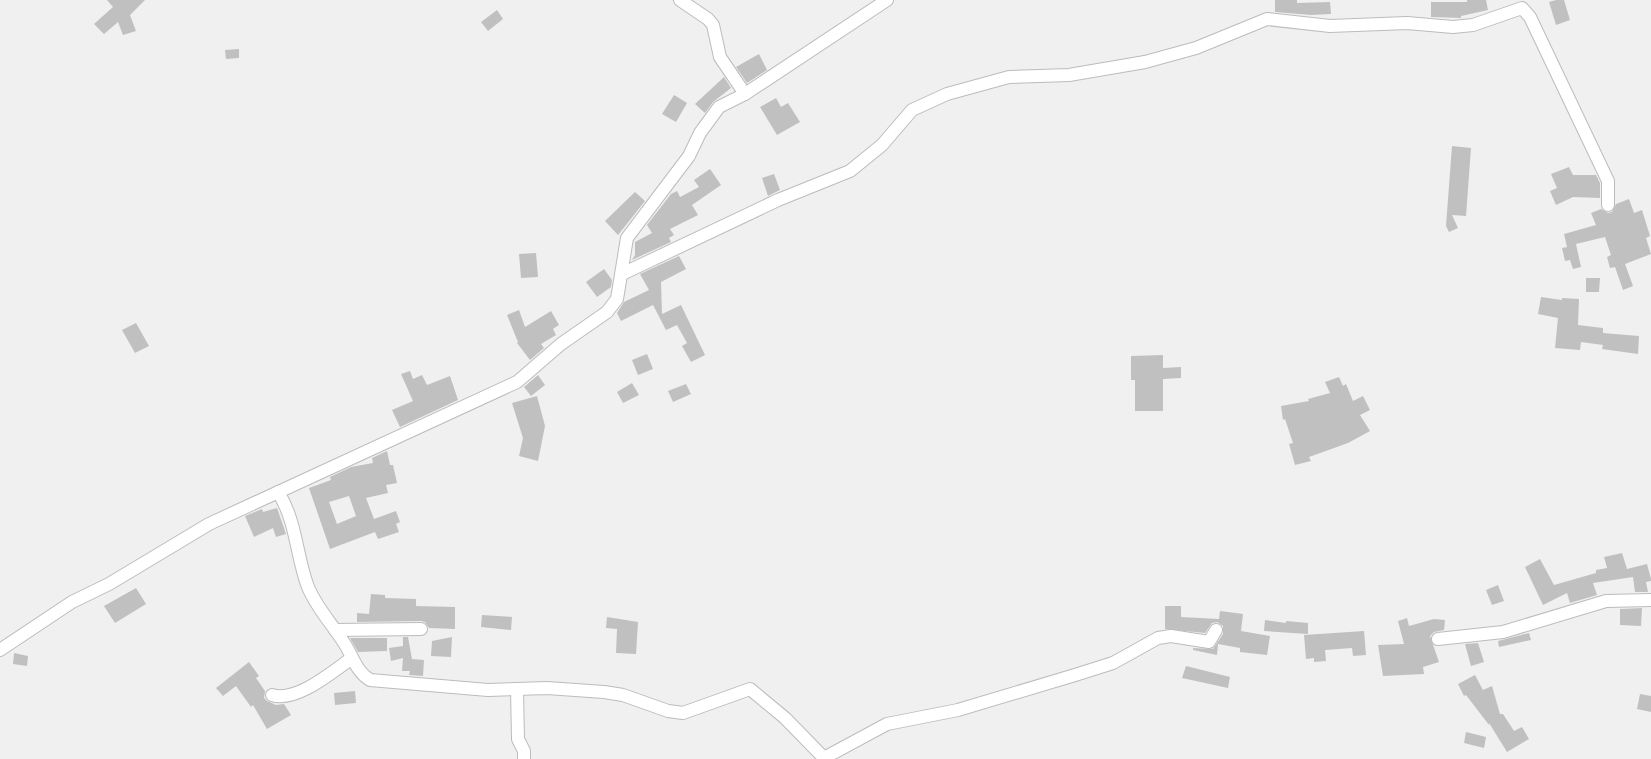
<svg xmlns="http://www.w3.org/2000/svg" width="1651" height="759" font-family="'Playfair Display',serif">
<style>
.building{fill:#c0c0c1;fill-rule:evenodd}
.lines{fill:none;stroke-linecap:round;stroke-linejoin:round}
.minor-casing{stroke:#bbbcbc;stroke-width:14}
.minor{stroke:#fff;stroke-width:12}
</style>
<rect width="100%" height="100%" fill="#f0f0f1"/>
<!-- building -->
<g class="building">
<path d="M107,0H145L130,15L136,31L123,35L118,22L104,34L94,24L113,7Z"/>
<path d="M1275,0H1297V3L1330,2L1331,14L1311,15L1275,12Z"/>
<path d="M1467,0H1486L1488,10L1461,16V18L1431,17V2H1467Z"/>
<path d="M1556,0H1564L1570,20L1556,25L1549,2Z"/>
<path d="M497,10L503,19L488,31L481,22Z"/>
<path d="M239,49V58L226,59L225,50Z"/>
<path d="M759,54L767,70L747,83L736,67Z"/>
<path d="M724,77L731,88L713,102L705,113L695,104Z"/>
<path d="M674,95L687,103L676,122L662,114Z"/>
<path d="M776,98L781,107L788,103L800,122L777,135L760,107Z"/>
<path d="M1452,146L1471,148L1466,216L1452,215L1458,228L1449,232L1446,226Z"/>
<path d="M1569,167L1573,175H1596L1600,183V198L1573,197L1556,205L1550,191L1557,188L1551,174Z"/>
<path d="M710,169L721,185L692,205L698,215L670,229L674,235L669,238L671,242L632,260L635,255V242L652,233L647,225L671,194L677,191L680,197L699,187L694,180Z"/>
<path d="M774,174L780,190L768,196L762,178Z"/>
<path d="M635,192L645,201L618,235L605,221Z"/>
<path d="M1629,199L1634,213L1642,210L1650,236L1646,238L1651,254L1625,264L1633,286L1623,290L1615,267L1610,268L1607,257L1611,255L1605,237L1576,244L1581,267L1573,269L1570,260L1565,261L1562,248L1567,247L1564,234L1596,225L1591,213L1601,209L1608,213L1612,212L1616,204Z"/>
<path d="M536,253L538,277L521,278L519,254Z"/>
<path d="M679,256L686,269L661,282L662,314L681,305L705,355L691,362L682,346L687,343L677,325L666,330L653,305L621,321L617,313L624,302L649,290L640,274Z"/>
<path d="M604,269L612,280L611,287L597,297L586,282Z"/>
<path d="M1586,278H1600L1599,292H1586Z"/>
<path d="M1541,297L1562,300V298L1579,299L1578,325L1603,328V333L1639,336L1638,354L1602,349L1603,345L1581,342L1580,350L1555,348L1558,318L1538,314Z"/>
<path d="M519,310L525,327L551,311L559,325L553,329L556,335L541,344L544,348L530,360L517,343L518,342L507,315Z"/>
<path d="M136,323L149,346L135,353L122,330Z"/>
<path d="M647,354L653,369L638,375L632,360Z"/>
<path d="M1163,355V368L1181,367V378L1163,379V411H1135V380H1131V356Z"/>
<path d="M410,371L413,379L422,375L427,385L450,376L458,400L400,427L392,410L413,401L401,374Z"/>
<path d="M538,375L545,385L531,396L524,387Z"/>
<path d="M1339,377L1343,386L1346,384L1353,401L1363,396L1370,410L1360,415L1370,431L1348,443L1309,457L1311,461L1295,465L1289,444L1293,443L1285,419L1283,420L1281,406L1309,401L1308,399L1330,393L1325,382Z"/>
<path d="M632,383L639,395L623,403L617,392Z"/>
<path d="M686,384L691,394L673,402L668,391Z"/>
<path d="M537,396L545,426L538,461L519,456L523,438L512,403Z"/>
<path d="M387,451L390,465H393L397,483L386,485L388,493L366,498L374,519L396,511L400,522L396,524L399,532L378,539L375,532L330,549L309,488L331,480L330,477L351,467L373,463L372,458ZM349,496L356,516L337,524L329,502Z"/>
<path d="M277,508L286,534L276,537L273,528L254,537L245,516L262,509L263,512Z"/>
<path d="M1622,553L1627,569L1647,564L1651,579V581L1646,582L1648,592H1635L1633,577L1593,583L1597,595L1570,603L1567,593L1543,605L1525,567L1540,559L1554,585L1596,573V570L1607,568L1604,557Z"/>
<path d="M1498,585L1504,601L1492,605L1486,590Z"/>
<path d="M136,588L146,604L115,623L104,606Z"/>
<path d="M371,594L385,595V598L416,599V606L455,607V629L429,628L425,622L421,621L357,622V613L369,614Z"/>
<path d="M1165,606H1181V617L1219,619L1220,611L1243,614L1241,631L1270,636L1267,655L1240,652V648L1218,644L1217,655L1193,650V648L1213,649L1223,634V626L1217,622L1212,623L1205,633L1165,629Z"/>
<path d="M1642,608L1641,626L1620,625V609Z"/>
<path d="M482,615L512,617L511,630L481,627Z"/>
<path d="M607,617L638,622L636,654L616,653L617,629L606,628Z"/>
<path d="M1407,618L1409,626L1434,619L1445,620L1444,630L1434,632L1430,636L1439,662L1423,667L1424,674L1383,676L1378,645L1404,644L1398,621Z"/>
<path d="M1265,620L1286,623V621L1308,623V634L1264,631Z"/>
<path d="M1364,631L1366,655L1353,656L1352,648L1339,649L1325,650L1326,661L1314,662V658L1306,659L1304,635Z"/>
<path d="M1529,633L1531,640L1499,647L1498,641Z"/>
<path d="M403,637H408L412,659L424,660L423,676L409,675L410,671H402L403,658L391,661L389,648L403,646Z"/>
<path d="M452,637L451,657L431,656L432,641Z"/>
<path d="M350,638H387V651L358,652Z"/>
<path d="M1478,643L1484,662L1471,666L1465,644Z"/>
<path d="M14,653L28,656L27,666L13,664Z"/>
<path d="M249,662L259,676L256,678L265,691L264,698L267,701L276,705L284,704L291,715L267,729L253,705L251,707L236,686L223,696L216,688Z"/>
<path d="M1186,666L1230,677L1228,688L1182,678Z"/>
<path d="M1475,675L1483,690L1492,686L1500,714H1503L1514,731L1522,727L1529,739L1507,752L1489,723V725L1466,695L1464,696L1458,684Z"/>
<path d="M355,691L356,703L335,705L334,693Z"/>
<path d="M1640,694L1651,696V712L1637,709Z"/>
<path d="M1466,732L1486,737L1484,748L1464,743Z"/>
</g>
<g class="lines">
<defs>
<g id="minor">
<path d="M680,0L708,19L713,25L720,57L745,94"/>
<path d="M622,274L778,200L850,171L882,145L912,110L947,94L1009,77L1069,75L1145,62L1196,48L1267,19L1330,26L1407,23L1453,27L1473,25L1522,8L1530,17L1608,181V205"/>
<path d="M278,492C297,522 296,556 308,587C317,609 334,626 346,646C353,658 357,672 370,680L488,690L547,688L604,692L623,695L668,711L683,713L750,689L785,718L825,759"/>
<path d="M335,630L421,629"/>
<path d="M1438,639L1503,632L1606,601L1651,600"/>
<path d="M0,650L72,602L109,584L209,524L517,382L561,344L607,312L617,299L627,238L689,156L700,133L719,107L745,94L887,0"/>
<path d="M517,690L518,739L524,751V759"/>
<path d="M272,695C296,703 332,672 352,658"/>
<path d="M824,758L887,724L958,710L1075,675L1113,663L1158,638L1171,636L1209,642L1216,630"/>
</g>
</defs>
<!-- minor casing -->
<use href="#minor" class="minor-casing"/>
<!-- minor -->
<use href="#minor" class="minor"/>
</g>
</svg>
